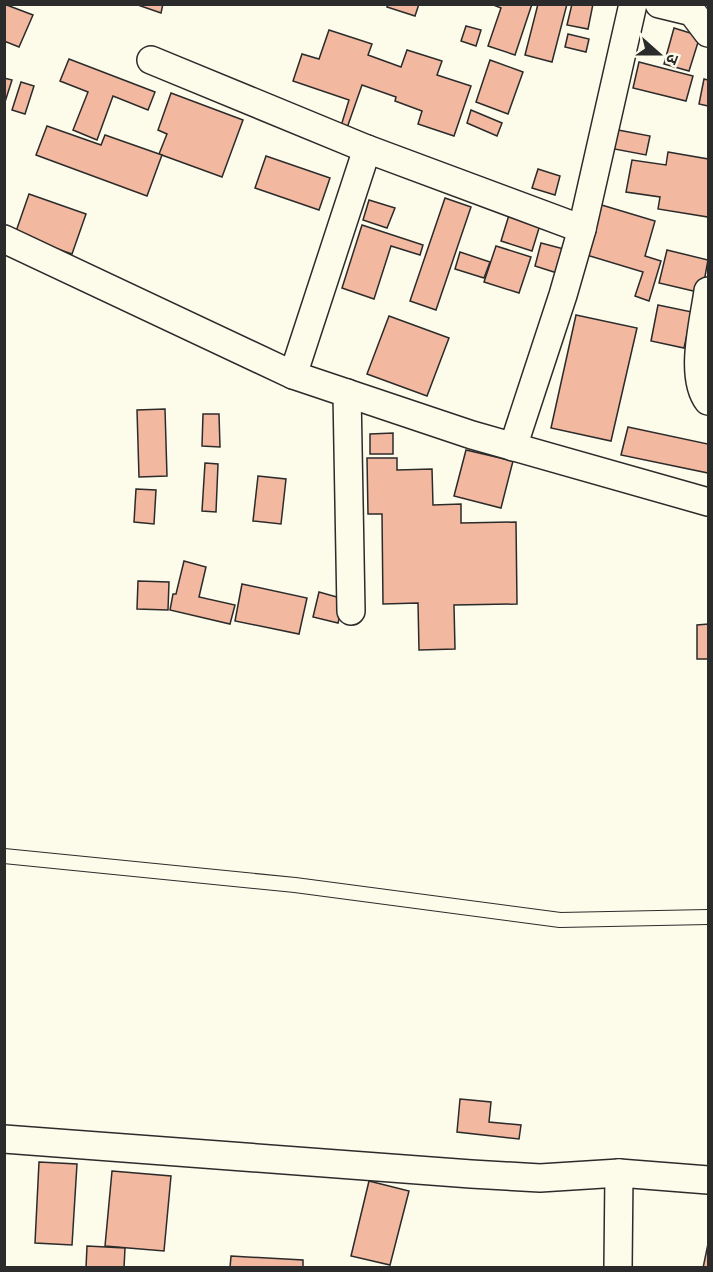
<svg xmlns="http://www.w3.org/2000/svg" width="713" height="1272" font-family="Signika,'Noto Sans Devanagari',sans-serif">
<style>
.building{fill:#f2b8a0;stroke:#2b2b2b;stroke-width:1.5}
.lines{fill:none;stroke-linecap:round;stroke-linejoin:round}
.service-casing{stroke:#2b2b2b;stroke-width:16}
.minor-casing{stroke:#2b2b2b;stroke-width:30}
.service{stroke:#fdfbea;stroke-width:14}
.minor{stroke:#fdfbea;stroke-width:27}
</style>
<rect width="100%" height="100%" fill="#fdfbea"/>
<!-- building -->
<g class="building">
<path d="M4,4L33,15L19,47L4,41Z"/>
<path d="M135,4H163L161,13Z"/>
<path d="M388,4H419L415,16L387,7Z"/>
<path d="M491,4H532L515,55L488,46L501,8Z"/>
<path d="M538,4H567L552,62L525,55Z"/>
<path d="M572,4H593L588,29L567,25Z"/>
<path d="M466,26L481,30L476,46L461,41Z"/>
<path d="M674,28L700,36L689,71L664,64Z"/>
<path d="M329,30L372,44L368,55L401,67L407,50L442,61L437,75L471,86L454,136L418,124L422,111L395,101L396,97L362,85L347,128L341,126L349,100L293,81L302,54L319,59Z"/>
<path d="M568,34L589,39L586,52L565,47Z"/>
<path d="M69,59L155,92L148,110L113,96L97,140L73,130L88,92L60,81Z"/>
<path d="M490,60L523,72L508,114L476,102Z"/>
<path d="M639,62L693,76L686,101L633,88Z"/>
<path d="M4,78L12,80L4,105Z"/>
<path d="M704,79L708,80V106L699,104Z"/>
<path d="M21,82L34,86L25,114L12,110Z"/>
<path d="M171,93L243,120L222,177L159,154L167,134L158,130Z"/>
<path d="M471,110L502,123L497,136L467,123Z"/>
<path d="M47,126L101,145L105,135L162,155L147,196L36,155Z"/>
<path d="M613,129L650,136L646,155L609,148Z"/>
<path d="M668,152L708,159V217L658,209L660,197L626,192L632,160L666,165Z"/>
<path d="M266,156L330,178L319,210L255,188Z"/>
<path d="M538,169L560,176L555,195L532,188Z"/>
<path d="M29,194L86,214L72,254L40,243L13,240Z"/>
<path d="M445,198L471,207L436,310L410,301Z"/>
<path d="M369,200L395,208L387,228L363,220Z"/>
<path d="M595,203L655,221L645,256L661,261L649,301L635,296L643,272L580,253Z"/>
<path d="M509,215L540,225L532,251L501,241Z"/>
<path d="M362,225L423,245L420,255L391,246L374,299L342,288Z"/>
<path d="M541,243L564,249L557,273L535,266Z"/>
<path d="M496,246L531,257L519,293L484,282Z"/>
<path d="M667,250L708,260L702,293L659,283Z"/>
<path d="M460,252L490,262L484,278L455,269Z"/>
<path d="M658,305L692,312L684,348L651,341Z"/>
<path d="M576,315L637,328L611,441L551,428Z"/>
<path d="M389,316L449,338L427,396L367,374Z"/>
<path d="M165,409L167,476L139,477L137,410Z"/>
<path d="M203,414H219L220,447L202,446Z"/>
<path d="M628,427L708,444V473L621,455Z"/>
<path d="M393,433V454H370V434Z"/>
<path d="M466,450L513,461L501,508L454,496Z"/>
<path d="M367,458H397V470L432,469L433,505L461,504V523L516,522L517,604L454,605L455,649L419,650L418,603L383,604L382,514H368Z"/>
<path d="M205,463L218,464L216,512L202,511Z"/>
<path d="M258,476L286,479L281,524L253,521Z"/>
<path d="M136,489L156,490L154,524L134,522Z"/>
<path d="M184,561L206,567L199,597L235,605L230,624L170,610L173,594H176Z"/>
<path d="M138,581L169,582L168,610L137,609Z"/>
<path d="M242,584L307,598L299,634L235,621Z"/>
<path d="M319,592L344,599L338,623L313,617Z"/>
<path d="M708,624V659H697V625Z"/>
<path d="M460,1099L491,1102L489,1122L521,1125L519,1139L457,1132Z"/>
<path d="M39,1162L77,1164L72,1245L35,1243Z"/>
<path d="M112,1171L171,1176L164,1251L105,1246Z"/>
<path d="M369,1181L409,1191L390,1265L351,1256Z"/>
<path d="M708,1244V1268H703Z"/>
<path d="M87,1246L125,1248L124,1268H86Z"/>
<path d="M231,1256L303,1260V1268H230Z"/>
</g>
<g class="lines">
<defs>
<path id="service" d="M4,856L295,885L560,920L708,917"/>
<g id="minor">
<path d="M659,4L692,12L708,33"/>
<path d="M151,60L367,149L582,229"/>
<path d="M4,239L293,375L472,435L708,502"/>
<path d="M708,291C704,321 689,376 708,401"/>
<path d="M293,375L367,149"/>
<path d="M347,393L351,611"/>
<path d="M513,447L563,295L582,229L633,4"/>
<path d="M4,1139L471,1174L540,1178L619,1173L708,1180"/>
<path d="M618,1268L619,1173"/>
</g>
</defs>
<!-- service casing -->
<use href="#service" class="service-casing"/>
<!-- minor casing -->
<use href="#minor" class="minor-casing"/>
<!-- service -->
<use href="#service" class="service"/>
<!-- minor -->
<use href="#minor" class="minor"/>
</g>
<!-- border -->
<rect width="713" height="1272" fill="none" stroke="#2b2b2b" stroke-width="12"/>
<!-- north arrow -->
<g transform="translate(659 54) rotate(111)" stroke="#fdfbea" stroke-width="4.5" paint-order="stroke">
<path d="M0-4.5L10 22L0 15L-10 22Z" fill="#2b2b2b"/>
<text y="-9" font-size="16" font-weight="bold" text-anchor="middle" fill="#2b2b2b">उ</text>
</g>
</svg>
